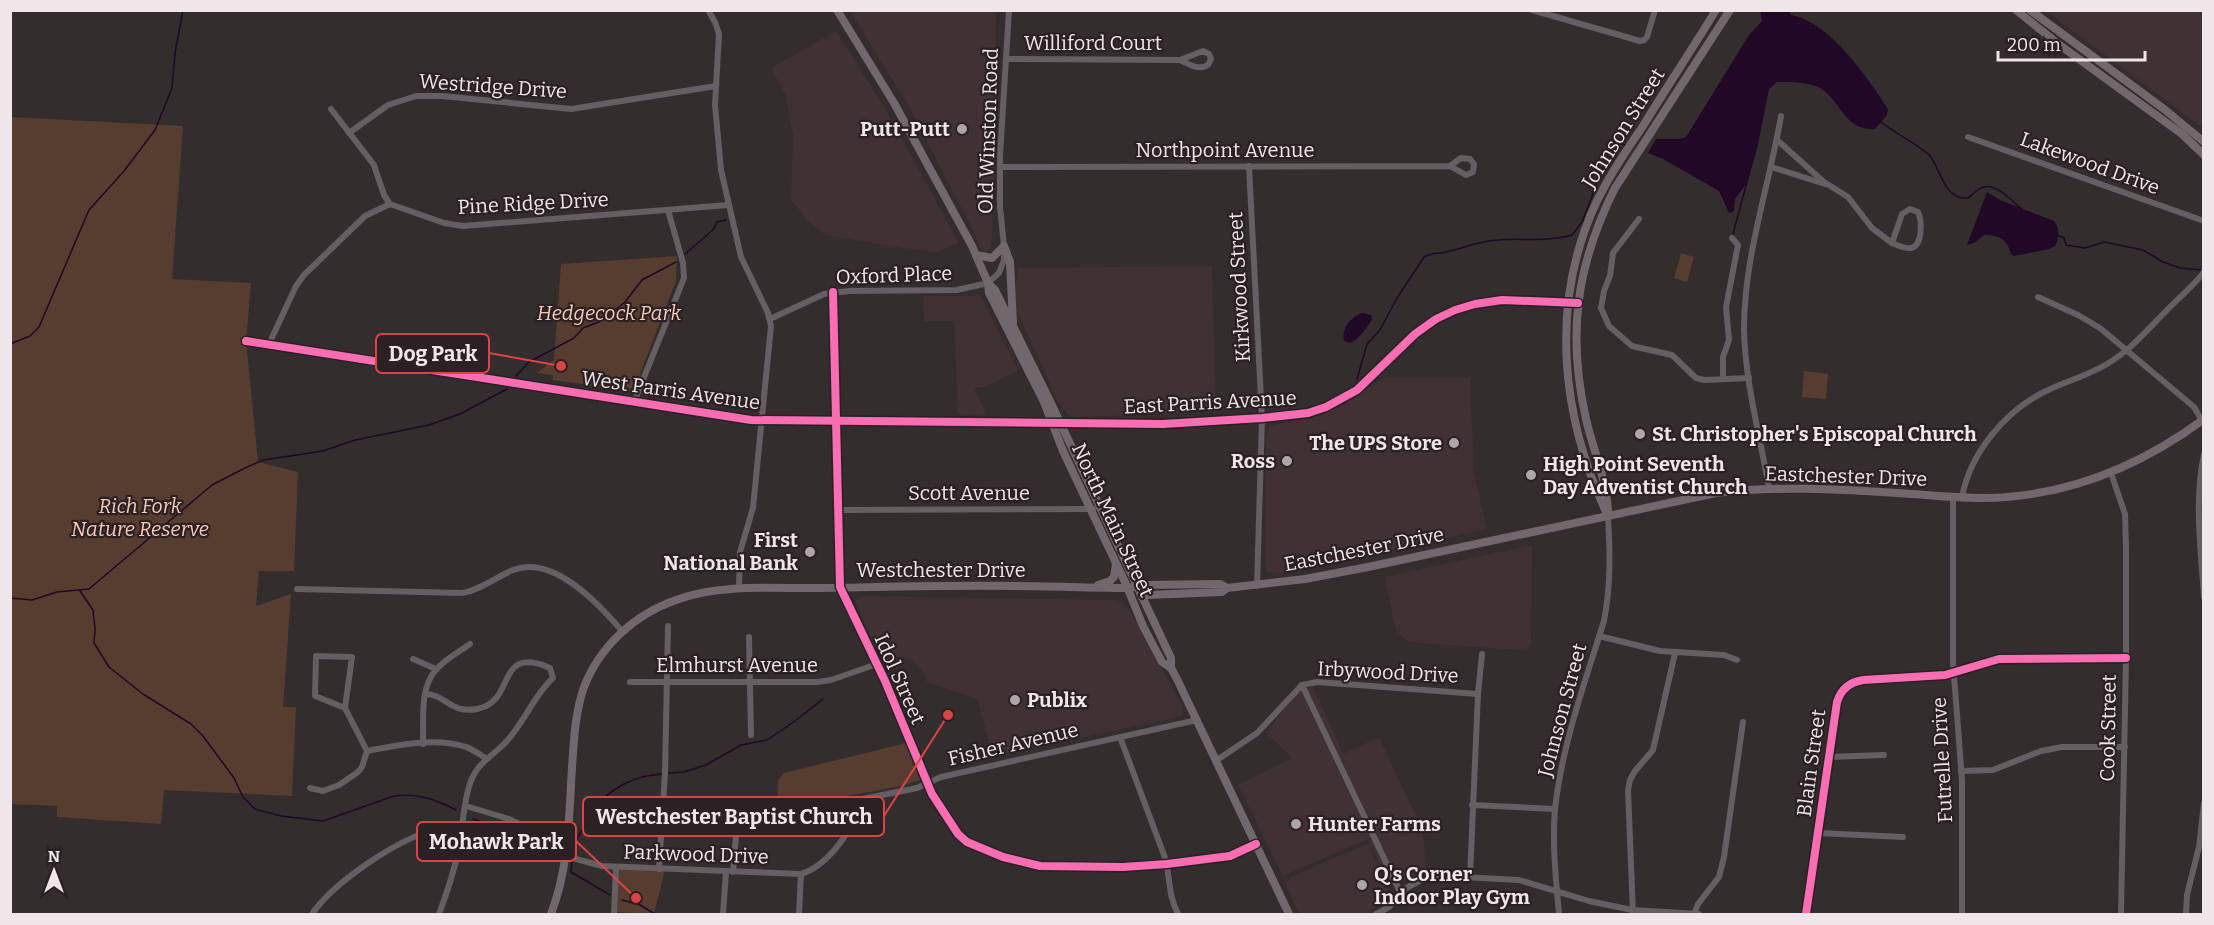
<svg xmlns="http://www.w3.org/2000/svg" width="2214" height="925" font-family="Bitter,serif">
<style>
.built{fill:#413034}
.green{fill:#573d30}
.water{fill:#200826}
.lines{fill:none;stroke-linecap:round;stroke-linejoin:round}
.stream{stroke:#200826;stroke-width:1.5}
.minor{stroke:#655e62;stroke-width:6}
.major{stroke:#70686d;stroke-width:8}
.cycleway-casing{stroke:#2b2023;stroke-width:11}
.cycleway{stroke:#f96db3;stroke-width:8}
.poi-dot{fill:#ada5a7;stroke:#2b2023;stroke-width:2}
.labels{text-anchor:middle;stroke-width:4.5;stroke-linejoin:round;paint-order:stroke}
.street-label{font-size:20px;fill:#eee6e8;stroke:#2b2023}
.poi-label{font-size:20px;font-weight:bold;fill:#eee6e8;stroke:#2b2023;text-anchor:start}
.park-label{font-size:20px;font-style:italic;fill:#f8cab5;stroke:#2b2023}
.leader{fill:none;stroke:#da4445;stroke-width:2}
.callout-dot{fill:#da4445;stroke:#2b2023;stroke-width:2}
.callout{fill:#2b2023;stroke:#da4445;stroke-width:2}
.callout-label{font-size:21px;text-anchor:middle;font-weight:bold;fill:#eee6e8}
</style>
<rect width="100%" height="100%" fill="#332d2e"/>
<!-- built -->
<g class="built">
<path d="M850,11H996L992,239L991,248L988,251H982L973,230L908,105Z"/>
<path d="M2046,11H2203V128Z"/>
<path d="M836,31L888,113L959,243L935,253L825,235L806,219L791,199L793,134L785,94L771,68Z"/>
<path d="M1212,266L1216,410L1141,415L1074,417L1067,414L1056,398L1017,310L1015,293L1018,268Z"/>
<path d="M923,296H981L1018,370L984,387L974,388L986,415L958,414L954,321H924Z"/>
<path d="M1383,378H1470L1474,473L1487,529L1322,565L1279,573L1267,572L1265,566L1266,439L1269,426L1319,415L1343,405Z"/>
<path d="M1532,545L1531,644L1528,651L1408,642L1396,631L1384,577Z"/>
<path d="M865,596L1117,600L1127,606L1182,706L1183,716L993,756L977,699L927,682L922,670L911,659L878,653L855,602L857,598Z"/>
<path d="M1313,686L1343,754L1379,737L1423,830L1426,872L1388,887L1369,839L1283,876L1238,785L1292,758L1266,733L1295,694Z"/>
<path d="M1368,843L1390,896L1367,914H1299L1284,880Z"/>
</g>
<!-- green -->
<g class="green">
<path d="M10,117L183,126L172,279L251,283L246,341L258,462L298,472L294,571H259L256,606L291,594L283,707H296L292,796L164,790L161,824L57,817V806L11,804Z"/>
<path d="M1681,253L1694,257L1687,282L1674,278Z"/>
<path d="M677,256L676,281L640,374L639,392L553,380V375L537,373L554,360L561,264Z"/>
<path d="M1804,371L1828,374L1826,399L1802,397Z"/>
<path d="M906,743L920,775V780L902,786L777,809L778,780L784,773Z"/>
<path d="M616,868L665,870L654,914L614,912Z"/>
</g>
<!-- water -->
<g class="water">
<path d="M1760,11H1789L1791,15C1830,22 1867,77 1888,109L1887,115L1875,129C1845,132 1840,99 1820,88C1809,82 1790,82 1777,82L1769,89L1757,149L1747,183L1735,199L1734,211L1729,213L1719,191L1663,159L1648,153L1656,139H1680L1686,137L1749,35L1762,21Z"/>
<path d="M1987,192L2000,200L2054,221C2060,228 2059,238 2055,246L2049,249L2014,256L2011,254C2007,239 2000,235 1984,235L1974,243L1967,245Z"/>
<path d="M1362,313L1371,315L1372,319C1366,329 1360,338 1350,343L1344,341C1341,328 1351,317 1362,313Z"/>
</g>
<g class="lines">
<!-- stream -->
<g class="stream">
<path d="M1880,121C1892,132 1923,147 1930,156C1941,170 1944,200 1968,198C1972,195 1978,188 1984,187C1996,183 2013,202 2022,209"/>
<path d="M1733,234L1752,163"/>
<path d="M2057,235L2064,238L2066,245L2085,248L2104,242L2143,250L2163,262L2180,268L2200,270"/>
<path d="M685,254L713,230L717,222L726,220"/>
<path d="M10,344L30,336L39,327L89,210L124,171L155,130L172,88L175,53L183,10"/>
<path d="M516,376L529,362L574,338L583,328L601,321L614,311L625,302L642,280L676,262"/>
<path d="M1357,379L1367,344L1380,330L1397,298L1424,257C1432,252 1441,254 1451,251C1466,247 1480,241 1497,240C1521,238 1548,242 1572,235L1582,222L1612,145L1617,143L1625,145"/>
<path d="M80,591L93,610L95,629L94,643L109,667L143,694L191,724L203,736L234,778L243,797L255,809L281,816L323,821L394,796C418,793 435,799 456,810"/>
<path d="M10,598L32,600L57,592L89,589L212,485L245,468L263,460L323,451L355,440L429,425L460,414L507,389"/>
<path d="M668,773L684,772L706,765L741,745L767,740L795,721L823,699"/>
<path d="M473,819L555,847"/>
<path d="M572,853L571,848C579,837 585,823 593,811C609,788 635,775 663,774"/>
<path d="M572,861L571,872L610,895"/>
<path d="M622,900L640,905L655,914"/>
</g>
<!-- minor -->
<g class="minor">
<path d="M708,10L715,22L719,34L715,105L721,170L741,257L768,313L771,326L753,508L740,552L739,589"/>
<path d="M1532,10L1640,41L1644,40L1647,37L1655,10"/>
<path d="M1006,59L1180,60L1203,51L1209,54L1211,59L1208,65C1198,71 1189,64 1180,60"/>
<path d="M331,109L374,165L384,195L390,204"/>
<path d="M349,133L388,105L416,96H442L571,109L716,86"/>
<path d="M1968,137L2204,221"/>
<path d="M1777,140L1824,182L1848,197L1872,228L1892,243"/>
<path d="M1249,166L1262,418L1257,586"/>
<path d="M1000,167L1450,166L1461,158L1470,159L1474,164L1473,172L1466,175L1450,166"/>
<path d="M1771,167L1825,184"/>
<path d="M1910,209L1918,212C1922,220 1923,246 1911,248C1905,249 1897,245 1892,243L1902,214Z"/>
<path d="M1639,219L1613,253L1610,276L1604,291L1601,308L1609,326L1632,346L1672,355L1696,378L1705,380L1749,378"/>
<path d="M833,292L840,587L885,681L932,794L958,834L967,842L1003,857L1040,866L1123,867L1167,864L1230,856L1256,844"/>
<path d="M2038,297L2078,315L2100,328L2194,407L2204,424"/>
<path d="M770,319L824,294L849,291L957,290L988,283L999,273L1004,260V246L1000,207V156L1009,10"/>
<path d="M246,341L751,420L1163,424L1262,418L1308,413L1326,407L1357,390L1415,334L1436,319L1455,310L1475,304L1502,300L1578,303"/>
<path d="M269,344L296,286L304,275L365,216L390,204L444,223L463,226L728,205"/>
<path d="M1723,379V357L1729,340L1726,307L1738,245L1732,238"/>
<path d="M634,402L684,278L683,263L668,210"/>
<path d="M2204,454C2194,501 2201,550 2204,597"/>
<path d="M2111,473L2125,514L2126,547V658L2121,914"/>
<path d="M1769,488C1760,436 1745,382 1744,329C1744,256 1769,187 1781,116"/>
<path d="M1953,497V662L1962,780V914"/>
<path d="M1962,497C1970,454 2004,412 2044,392C2064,382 2087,376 2107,364C2131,350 2149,328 2168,309C2180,297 2193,286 2204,272"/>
<path d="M839,510L1093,509"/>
<path d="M297,589L462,593C481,590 496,577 513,570C553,554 599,604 622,631"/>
<path d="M1599,636L1660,651L1724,655L1737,660"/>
<path d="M749,637L751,735"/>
<path d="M413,659L436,669"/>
<path d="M630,682H818L831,680L877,664"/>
<path d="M1302,685L1401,894"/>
<path d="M425,694C446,694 450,714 477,709C517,702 495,644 550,668L553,678C533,696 524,724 504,744C492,756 477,764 471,781C463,801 463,827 459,848C454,871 447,893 439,914"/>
<path d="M1120,737L1164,855C1171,876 1167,893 1178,914"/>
<path d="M423,744C424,721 419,688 436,670C445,659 459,652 470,644"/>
<path d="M367,751C397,745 436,737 466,747C473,749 480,755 487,759"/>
<path d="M1828,757L1884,755"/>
<path d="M1217,760L1257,733L1302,685L1317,682L1478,694"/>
<path d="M1961,771L1993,770L2041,751L2062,747H2125"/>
<path d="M310,788L323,791L339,785L358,772L362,767L367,751L345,708L352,657L316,656L315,696L345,708"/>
<path d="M1472,805L1555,809"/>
<path d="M466,806L509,819L546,837L576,859L602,866L801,874C832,865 853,824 868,798"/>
<path d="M658,808L788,814L917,788L941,777L1197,720"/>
<path d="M1818,833L1903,837"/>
<path d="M659,869L665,773L668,626"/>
<path d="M733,872L738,811"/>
<path d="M1470,877L1478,694L1482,654"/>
<path d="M312,914C333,883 394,842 430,831C440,828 451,828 462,828"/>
<path d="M614,914L616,868"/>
<path d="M723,914L726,872"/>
<path d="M799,914L801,874"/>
<path d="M1376,914L1389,907L1403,890L1423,879L1443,876L1519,880L1589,901L1632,910L1699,914"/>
<path d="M1559,914C1556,880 1552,844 1555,809C1562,745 1585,682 1604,621C1611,585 1610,552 1608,516"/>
<path d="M1633,914L1628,790L1630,780L1635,771L1653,750L1675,653"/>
<path d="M1694,914L1698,904L1719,877L1724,857L1743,722"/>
<path d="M1806,914L1837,702C1841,689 1850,682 1863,680L1945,675L1999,659L2126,658"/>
<path d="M2186,914L2187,895L2199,847L2204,803"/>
</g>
<!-- major -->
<g class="major">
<path d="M837,10L894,103L972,246L988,283L995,290L1050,401L1171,658V668"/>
<path d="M2016,10L2061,46L2182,134L2204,155"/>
<path d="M2030,10L2164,109L2204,142"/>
<path d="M976,255L992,258L1004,246L1010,262L1013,323"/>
<path d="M988,283L989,293L1044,402L1063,451L1125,582L1143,626L1162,662L1171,668L1177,679L1289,914"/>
<path d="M1608,512C1607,480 1593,450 1586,419C1567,334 1576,266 1615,188L1730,10"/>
<path d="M1608,516C1561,418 1549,304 1596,203C1609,176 1626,151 1643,126C1667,87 1692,49 1716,10"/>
<path d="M1098,585L1110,581L1114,577L1116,564"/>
<path d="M1137,588L1148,595L1222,592L1227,588L1305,579L1368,567L1716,493C1782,485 1846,490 1912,494C1943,496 1976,500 2007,497C2080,491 2146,462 2204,419"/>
<path d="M551,914C569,868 569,817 572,767C574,740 575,713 584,687C600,646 635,614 676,600C721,583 773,589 820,588C885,587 950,585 1015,586C1052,586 1090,588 1128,588L1146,585L1220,584L1227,588"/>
</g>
<defs>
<g id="cycleway">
<path d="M833,292L840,587L885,681L932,794L958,834L967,842L1003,857L1040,866L1123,867L1167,864L1230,856L1256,844"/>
<path d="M246,341L751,420L1163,424L1262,418L1308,413L1326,407L1357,390L1415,334L1436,319L1455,310L1475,304L1502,300L1578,303"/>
<path d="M1806,914L1837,702C1841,689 1850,682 1863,680L1945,675L1999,659L2126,658"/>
</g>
</defs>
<!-- cycleway casing -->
<use href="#cycleway" class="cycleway-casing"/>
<!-- cycleway -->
<use href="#cycleway" class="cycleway"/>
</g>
<!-- markers -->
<g class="poi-dot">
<circle cx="962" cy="129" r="6"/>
<circle cx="1640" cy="434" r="6"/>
<circle cx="1454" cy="443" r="6"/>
<circle cx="1287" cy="461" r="6"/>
<circle cx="1531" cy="475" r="6"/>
<circle cx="810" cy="552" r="6"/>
<circle cx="1015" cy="700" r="6"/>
<circle cx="1296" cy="824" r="6"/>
<circle cx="1362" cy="885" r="6"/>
</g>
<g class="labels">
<!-- street labels -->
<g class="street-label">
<text x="1093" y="50">Williford Court</text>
<text transform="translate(493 86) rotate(4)" y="7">Westridge Drive</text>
<text transform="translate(1623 128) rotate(-58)" y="7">Johnson Street</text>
<text transform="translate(988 131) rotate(-88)" y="7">Old Winston Road</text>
<text x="1225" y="157">Northpoint Avenue</text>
<text transform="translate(2090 163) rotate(20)" y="7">Lakewood Drive</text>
<text transform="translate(533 203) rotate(-3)" y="7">Pine Ridge Drive</text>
<text transform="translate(894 275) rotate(-2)" y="7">Oxford Place</text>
<text transform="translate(1239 287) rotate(-93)" y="7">Kirkwood Street</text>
<text transform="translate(671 390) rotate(8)" y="7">West Parris Avenue</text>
<text transform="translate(1210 402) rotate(-3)" y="7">East Parris Avenue</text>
<text transform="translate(1846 476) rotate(2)" y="7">Eastchester Drive</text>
<text x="969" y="500">Scott Avenue</text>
<text transform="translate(1113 520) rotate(65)" y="7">North Main Street</text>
<text transform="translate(1364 549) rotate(-11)" y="7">Eastchester Drive</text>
<text x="941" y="577">Westchester Drive</text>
<text x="737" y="672">Elmhurst Avenue</text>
<text transform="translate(1388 672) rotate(3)" y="7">Irbywood Drive</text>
<text transform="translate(900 679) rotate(66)" y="7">Idol Street</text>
<text transform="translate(1562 710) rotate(-75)" y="7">Johnson Street</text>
<text transform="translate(2108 728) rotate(-89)" y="7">Cook Street</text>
<text transform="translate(1013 744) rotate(-13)" y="7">Fisher Avenue</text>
<text transform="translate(1942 760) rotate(-93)" y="7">Futrelle Drive</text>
<text transform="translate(1811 763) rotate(-82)" y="7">Blain Street</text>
<text transform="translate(696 854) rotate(2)" y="7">Parkwood Drive</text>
</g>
<!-- poi labels -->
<g class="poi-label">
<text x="950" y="136" text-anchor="end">Putt-Putt</text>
<text x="1652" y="441">St. Christopher's Episcopal Church</text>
<text x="1442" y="450" text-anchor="end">The UPS Store</text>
<text x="1275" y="468" text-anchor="end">Ross</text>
<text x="1543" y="471">High Point Seventh<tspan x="1543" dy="23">Day Adventist Church</tspan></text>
<text x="798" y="547" text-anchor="end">First<tspan x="798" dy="23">National Bank</tspan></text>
<text x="1027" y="707">Publix</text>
<text x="1308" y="831">Hunter Farms</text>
<text x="1374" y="881">Q's Corner<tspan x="1374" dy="23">Indoor Play Gym</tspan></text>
</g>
<!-- park labels -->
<g class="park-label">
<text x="609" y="320">Hedgecock Park</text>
<text x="140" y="513">Rich Fork<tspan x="140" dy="23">Nature Reserve</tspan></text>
</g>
</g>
<!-- callouts -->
<path class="leader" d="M561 366L489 353M948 715L884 816M636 898L576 841"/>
<g class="callout-dot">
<circle cx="561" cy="366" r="6"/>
<circle cx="948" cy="715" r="6"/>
<circle cx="636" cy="898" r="6"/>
</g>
<g class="callout">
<rect x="376" y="334" width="113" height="39" rx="6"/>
<rect x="583" y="797" width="301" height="39" rx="6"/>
<rect x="417" y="822" width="159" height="39" rx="6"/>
</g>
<g class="callout-label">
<text x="433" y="361">Dog Park</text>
<text x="734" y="824">Westchester Baptist Church</text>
<text x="496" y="849">Mohawk Park</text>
</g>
<!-- border -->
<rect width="2214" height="925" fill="none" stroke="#eee6e8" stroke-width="24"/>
<!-- north arrow -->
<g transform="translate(54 871)" stroke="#2b2023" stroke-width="4.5" paint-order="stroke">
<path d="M0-4.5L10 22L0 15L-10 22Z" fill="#eee6e8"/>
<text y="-9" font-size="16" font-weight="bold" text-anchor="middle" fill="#eee6e8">N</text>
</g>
<!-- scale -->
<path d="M1998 51v9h147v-9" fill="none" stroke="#eee6e8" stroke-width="3"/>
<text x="2007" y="51" font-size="18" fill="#eee6e8" stroke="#2b2023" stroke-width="4.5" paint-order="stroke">200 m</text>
</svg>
